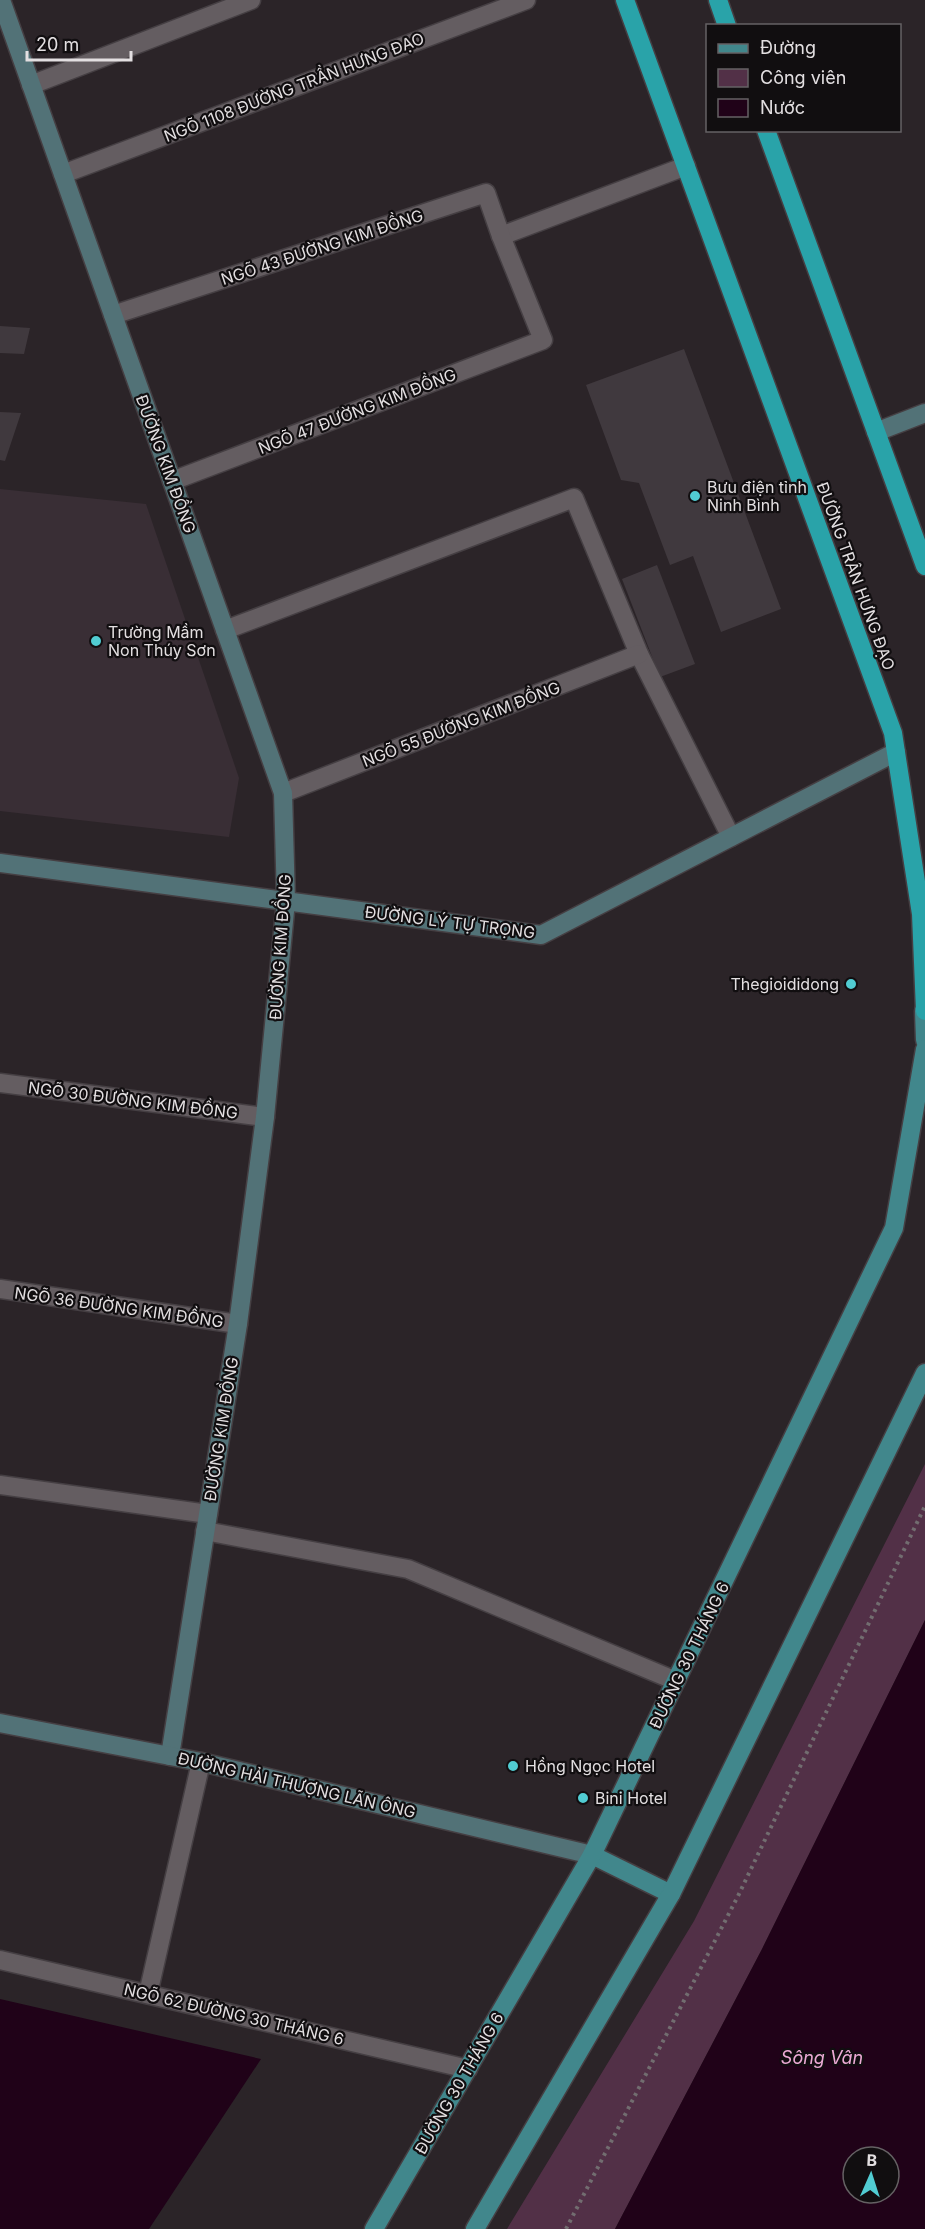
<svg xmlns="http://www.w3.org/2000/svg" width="925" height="2229" font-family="Inter,sans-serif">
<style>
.built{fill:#392e35}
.green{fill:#523047}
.water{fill:#200218;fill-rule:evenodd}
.building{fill:#40393e}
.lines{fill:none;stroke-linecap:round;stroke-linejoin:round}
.street-casing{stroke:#453f43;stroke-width:21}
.secondary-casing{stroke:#453f43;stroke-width:21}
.primary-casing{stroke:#453f43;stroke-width:21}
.highway-casing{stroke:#453f43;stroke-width:21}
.path{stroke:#726d70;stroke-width:4;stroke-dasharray:3 4.5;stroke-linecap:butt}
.street{stroke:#645d61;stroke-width:18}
.secondary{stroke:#527277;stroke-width:18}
.primary{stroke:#41878c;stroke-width:18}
.highway{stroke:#29a3a9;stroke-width:18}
.poi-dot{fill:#51ccd2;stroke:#110e10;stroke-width:2}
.labels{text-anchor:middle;stroke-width:4.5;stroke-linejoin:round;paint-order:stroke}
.street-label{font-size:16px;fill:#e3dfe1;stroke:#110e10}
.poi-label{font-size:16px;fill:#e3dfe1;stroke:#110e10;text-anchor:start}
.water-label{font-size:18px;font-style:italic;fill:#ecaad5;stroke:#110e10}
</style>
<rect width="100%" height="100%" fill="#2b2428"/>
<!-- built -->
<path class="built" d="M0,489L146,504L239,778L229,837L0,811Z"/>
<!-- green -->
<path class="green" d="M925,1464V1620L761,1951L615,2229H507L694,1921Z"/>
<!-- water -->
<g class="water">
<path d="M925,1620V2229H615L761,1951ZM853,2157H889V2193H853Z"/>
<path d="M0,1999L261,2059L149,2229H0Z"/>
</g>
<!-- building -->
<g class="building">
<path d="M0,326L30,328L24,354L0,353Z"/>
<path d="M684,349L781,609L721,632L693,556L670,565L639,483L621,480L586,385Z"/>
<path d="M0,412L21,413L5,461L0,460Z"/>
<path d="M657,565L695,664L660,677L622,579Z"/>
</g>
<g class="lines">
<defs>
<g id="street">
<path d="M31,85L251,0"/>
<path d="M63,174L526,0"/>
<path d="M501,236L686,166"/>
<path d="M113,315L486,193L501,236L543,340L172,481"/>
<path d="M225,630L574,498L639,654L731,837"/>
<path d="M283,793L639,654"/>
<path d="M0,1083L265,1117"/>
<path d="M0,1289L238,1324"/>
<path d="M0,1485L208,1514"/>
<path d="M205,1531L408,1569L676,1681"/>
<path d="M0,1960L468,2069"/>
<path d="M148,1994L201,1762"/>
</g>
<g id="secondary">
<path d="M1,0L283,793L286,901L265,1117L238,1324L170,1756"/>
<path d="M876,432L925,413"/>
<path d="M0,863L541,935L896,752"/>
<path d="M0,1723L201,1762L592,1855"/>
</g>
<g id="primary">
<path d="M924,1011L925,1040"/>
<path d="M592,1855L671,1894"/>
<path d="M374,2229L592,1855L894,1228L925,1049"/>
<path d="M475,2229L671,1894L925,1373"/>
</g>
<g id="highway">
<path d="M625,0L893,733L921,914L925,1011"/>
<path d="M718,0L727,26"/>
<path d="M766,130L925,566"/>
</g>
</defs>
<!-- street casing -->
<use href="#street" class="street-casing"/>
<!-- secondary casing -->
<use href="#secondary" class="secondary-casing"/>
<!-- primary casing -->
<use href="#primary" class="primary-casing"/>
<!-- highway casing -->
<use href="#highway" class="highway-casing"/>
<!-- path -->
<path class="path" d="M566,2229L738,1896L925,1506"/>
<!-- street -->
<use href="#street" class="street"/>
<!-- secondary -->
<use href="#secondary" class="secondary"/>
<!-- primary -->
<use href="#primary" class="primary"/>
<!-- highway -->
<use href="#highway" class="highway"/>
</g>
<!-- markers -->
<g class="poi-dot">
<circle cx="695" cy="496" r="6"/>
<circle cx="96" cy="641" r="6"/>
<circle cx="851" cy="984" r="6"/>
<circle cx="513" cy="1766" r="6"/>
<circle cx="583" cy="1798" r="6"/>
</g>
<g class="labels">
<!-- street labels -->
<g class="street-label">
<text transform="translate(294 87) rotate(-21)" y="6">NGÕ 1108 ĐƯỜNG TRẦN HƯNG ĐẠO</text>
<text transform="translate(322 247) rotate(-18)" y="6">NGÕ 43 ĐƯỜNG KIM ĐỒNG</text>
<text transform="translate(357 411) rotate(-21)" y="6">NGÕ 47 ĐƯỜNG KIM ĐỒNG</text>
<text transform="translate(166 464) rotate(70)" y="6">ĐƯỜNG KIM ĐỒNG</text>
<text transform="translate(856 576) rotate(70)" y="6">ĐƯỜNG TRÂN HƯNG ĐẠO</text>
<text transform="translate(461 724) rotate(-21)" y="6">NGÕ 55 ĐƯỜNG KIM ĐỒNG</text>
<text transform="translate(450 922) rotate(7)" y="6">ĐƯỜNG LÝ TỰ TRỌNG</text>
<text transform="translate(280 947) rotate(-86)" y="6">ĐƯỜNG KIM ĐỒNG</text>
<text transform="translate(133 1100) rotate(7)" y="6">NGÕ 30 ĐƯỜNG KIM ĐỒNG</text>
<text transform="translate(119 1307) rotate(8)" y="6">NGÕ 36 ĐƯỜNG KIM ĐỒNG</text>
<text transform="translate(221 1429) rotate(-81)" y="6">ĐƯỜNG KIM ĐỒNG</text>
<text transform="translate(689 1655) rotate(-64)" y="6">ĐƯỜNG 30 THÁNG 6</text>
<text transform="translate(297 1785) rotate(13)" y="6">ĐƯỜNG HẢI THƯỢNG LÃN ÔNG</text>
<text transform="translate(234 2014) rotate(13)" y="6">NGÕ 62 ĐƯỜNG 30 THÁNG 6</text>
<text transform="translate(459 2083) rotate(-60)" y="6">ĐƯỜNG 30 THÁNG 6</text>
</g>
<!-- poi labels -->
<g class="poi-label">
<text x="707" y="493">Bưu điện tỉnh<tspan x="707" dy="18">Ninh Bình</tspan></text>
<text x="108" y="638">Trường Mầm<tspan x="108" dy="18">Non Thúy Sơn</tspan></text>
<text x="839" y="990" text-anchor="end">Thegioididong</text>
<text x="525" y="1772">Hồng Ngọc Hotel</text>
<text x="595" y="1804">Bini Hotel</text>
</g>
<!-- water labels -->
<g class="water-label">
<text x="822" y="2064">Sông Vân</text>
</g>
</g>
<!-- legend -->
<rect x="706" y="24" width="195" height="108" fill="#110e10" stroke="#656264" stroke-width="1.5"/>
<rect x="718" y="44" width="30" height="9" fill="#41878c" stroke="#656264" stroke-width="1.5"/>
<text x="760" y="54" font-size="18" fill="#e3dfe1">Đường</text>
<rect x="718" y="69" width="30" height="18" fill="#523047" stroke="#656264" stroke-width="1.5"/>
<text x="760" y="84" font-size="18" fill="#e3dfe1">Công viên</text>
<rect x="718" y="99" width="30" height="18" fill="#200218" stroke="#656264" stroke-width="1.5"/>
<text x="760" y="114" font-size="18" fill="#e3dfe1">Nước</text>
<!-- north arrow -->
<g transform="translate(871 2175) rotate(3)"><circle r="28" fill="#110e10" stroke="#656264" stroke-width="1.5"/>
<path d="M0-4.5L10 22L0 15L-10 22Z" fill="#51ccd2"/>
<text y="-9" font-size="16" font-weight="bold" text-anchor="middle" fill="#e3dfe1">B</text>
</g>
<!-- scale -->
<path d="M27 51v9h104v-9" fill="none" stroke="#e3dfe1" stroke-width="3"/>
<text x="36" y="51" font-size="18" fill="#e3dfe1" stroke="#110e10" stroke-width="4.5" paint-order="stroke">20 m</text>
</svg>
